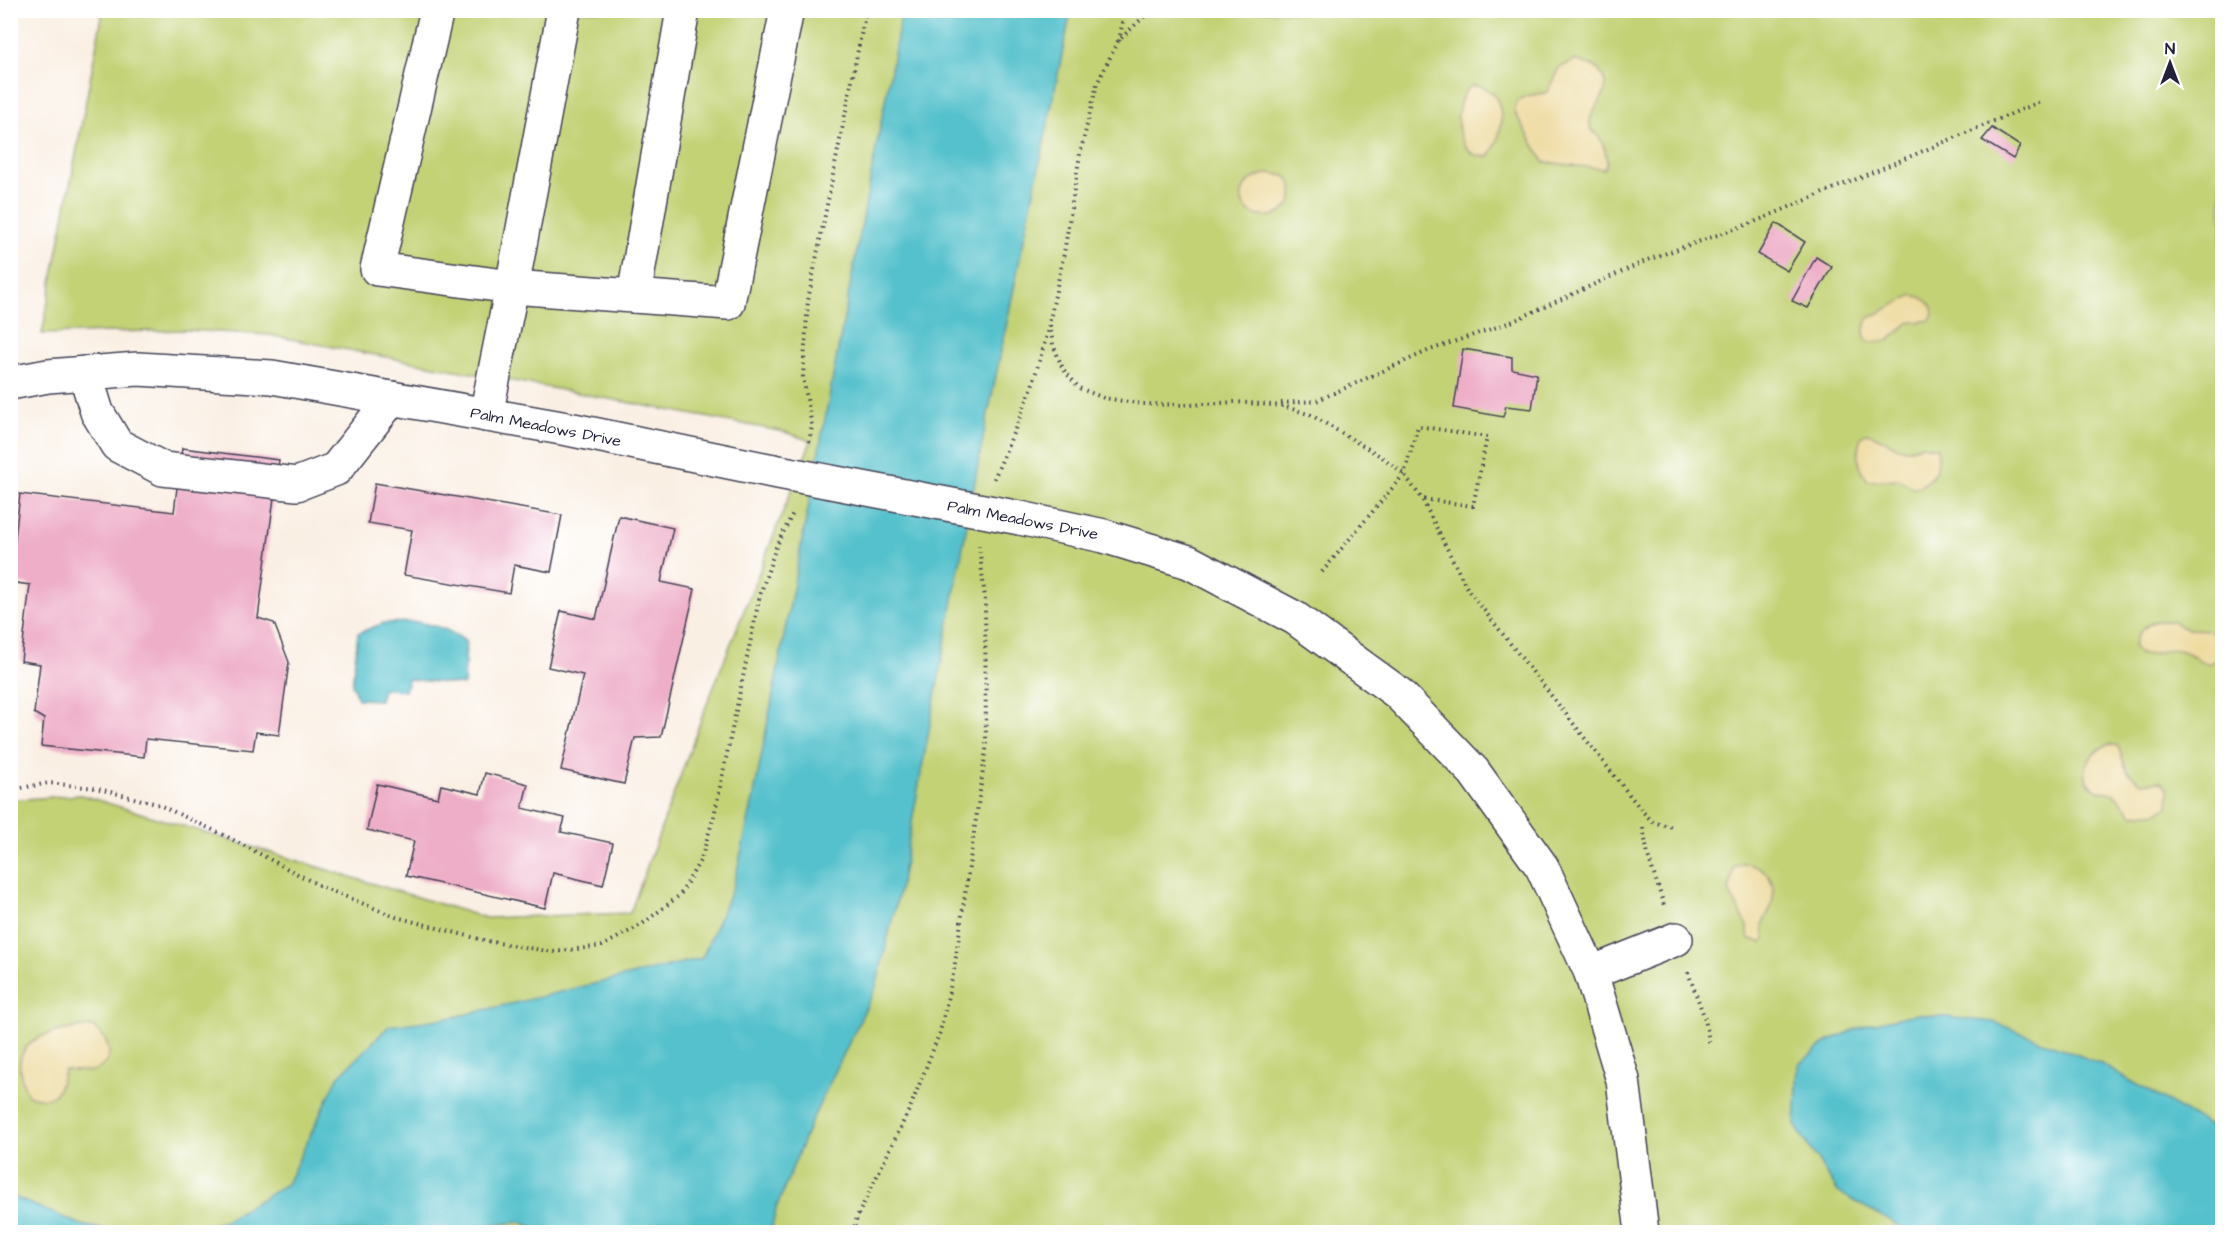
<svg xmlns="http://www.w3.org/2000/svg" width="2233" height="1243" font-family="'Architects Daughter',sans-serif">
<style>
.green{fill:#c2d274;stroke:#727a58;stroke-width:1.5}
.sand{fill:#eeda9e;stroke:#887e6c;stroke-width:1.5}
.water{fill:#54c1cc;stroke:#3b7284;stroke-width:1.5}
.building{fill:#eeaec8}
.lines{fill:none;stroke-linecap:round;stroke-linejoin:round}
.minor-casing{stroke:#424154;stroke-width:36}
.path{stroke:#424154;stroke-width:4;stroke-dasharray:1.5 4.5;stroke-linecap:butt}
.minor{stroke:#fff;stroke-width:33}
.minor-bridge-casing{stroke:#424154;stroke-width:36;stroke-linecap:butt}
.minor-bridge{stroke:#fff;stroke-width:33}
.labels{text-anchor:middle;stroke-width:5;stroke-linejoin:round;paint-order:stroke}
.street-label{font-size:16px;fill:#22223b;stroke:#fff}
</style>
<rect width="100%" height="100%" fill="#fff"/>
<filter id="ink" filterUnits="userSpaceOnUse"><feTurbulence type="fractalNoise" baseFrequency=".0167" numOctaves="2"/><feDisplacementMap in="SourceGraphic" scale="12" xChannelSelector="R" yChannelSelector="G"/><feConvolveMatrix kernelMatrix="1 2 1 2 8 2 1 2 1" color-interpolation-filters="sRGB"/></filter>
<filter id="wash" filterUnits="userSpaceOnUse"><feTurbulence type="fractalNoise" baseFrequency=".008" numOctaves="4" result="noise"/><feDisplacementMap in="SourceGraphic" scale="24" xChannelSelector="R" yChannelSelector="G"/><feGaussianBlur stdDeviation="1.35" result="paint"/><feColorMatrix in="noise" values="0 0 0 0 0 0 0 0 0 0 0 0 0 0 0 0 0 1.4 0 .05"/><feComposite in="paint" operator="in"/></filter>
<g filter="url(#wash)">
<rect width="100%" height="100%" fill="#faefe3"/>
<!-- green -->
<path class="green" d="M103,11H2222V1232H11V800L81,795L486,918L630,913L705,709L811,441L785,432L269,335L186,330L42,334Z"/>
<!-- sand -->
<g class="sand">
<path d="M1575,60L1596,67C1623,97 1583,105 1591,130C1603,136 1606,151 1607,163L1604,169L1544,162L1515,113C1515,92 1532,97 1547,92L1559,68Z"/>
<path d="M1471,86C1509,84 1506,134 1489,156C1453,162 1450,101 1471,86Z"/>
<path d="M1269,173L1285,176L1291,182C1303,229 1231,224 1243,190C1247,179 1258,176 1269,173Z"/>
<path d="M1913,295C1926,298 1937,305 1931,320L1908,323L1888,341L1868,342C1862,333 1863,326 1869,318Z"/>
<path d="M1867,433C1887,438 1901,457 1921,445L1937,448C1941,468 1933,483 1914,488L1898,479L1868,481C1858,467 1855,454 1861,437Z"/>
<path d="M2156,621H2174C2191,641 2211,613 2222,650L2216,660L2209,664C2199,661 2191,654 2182,651C2167,645 2154,658 2139,654L2134,647C2137,632 2142,627 2156,621Z"/>
<path d="M2110,744L2118,746L2127,771L2141,783L2161,781L2169,789L2168,807L2158,812L2132,815C2126,809 2121,798 2114,794C2108,791 2101,792 2096,789C2073,776 2092,749 2110,744Z"/>
<path d="M1742,864C1768,864 1778,883 1771,907C1769,913 1764,918 1763,924C1763,929 1764,935 1765,939L1762,943L1749,938L1746,923L1729,891L1734,867Z"/>
<path d="M90,1026C104,1031 118,1055 101,1067C90,1075 76,1070 64,1070C58,1093 55,1105 28,1095C0,1038 48,1032 90,1026Z"/>
</g>
<!-- water -->
<g class="water">
<path d="M902,11H1071L982,443L900,887L876,987L810,1124L776,1209L771,1232H545L521,1222L472,1227L462,1232H186L224,1221L287,1184L338,1077L389,1026L455,1017L702,958L734,884L753,800Z"/>
<path d="M417,622C436,625 452,630 466,642L464,685L408,679L405,691L383,688L380,700L358,699L352,685L358,633L384,623Z"/>
<path d="M1915,1014L1994,1022L2101,1064L2222,1133V1232H1920L1908,1231L1838,1192L1795,1125L1798,1065L1830,1040L1867,1025Z"/>
<path d="M11,1196L82,1225L117,1232H11Z"/>
</g>
<g id="blocks">
<!-- building -->
<g class="building">
<path d="M1992,128L2020,146L2013,159L1982,140Z"/>
<path d="M1776,223L1805,242L1787,271L1758,254Z"/>
<path d="M1816,257L1832,267L1808,308L1792,301Z"/>
<path d="M1463,349L1512,357V369L1537,374L1532,409L1506,406L1503,417L1454,408Z"/>
<path d="M182,448L279,460L258,618L274,623L289,662L279,735L256,732L253,750L146,739L144,757L41,746L44,719L34,713L40,664L21,661L30,585L10,582L20,494L174,512Z"/>
<path d="M375,483L562,515L551,572L514,565L509,593L404,575L412,530L368,523Z"/>
<path d="M619,516L673,528L661,582L695,589L661,737L635,738L624,784L561,770L583,675L548,667L561,611L596,619Z"/>
<path d="M485,773L528,784L522,808L565,818L561,832L613,843L603,885L553,873L545,908L406,876L414,841L367,830L377,784L438,798L441,785L480,794Z"/>
</g>
</g>
</g>
<g filter="url(#ink)">
<use href="#blocks" fill-opacity="0" stroke="#424154" stroke-width="1.5"/>
<g class="lines">
<defs>
<g id="minor">
<path d="M437,10L377,269L512,287L486,415"/>
<path d="M564,10L512,287L728,303L787,10"/>
<path d="M634,296L683,10"/>
<path d="M85,373L97,412L117,445L163,469L297,484L336,469L392,398"/>
<path d="M10,383L48,376L138,369L272,377L573,430L773,471"/>
<path d="M1020,518L1104,536L1189,562L1295,618L1398,693L1474,772L1542,867L1591,973L1623,1080L1642,1232"/>
<path d="M1591,973L1676,939"/>
</g>
</defs>
<!-- minor casing -->
<use href="#minor" class="minor-casing"/>
<!-- path -->
<g class="path">
<path d="M1119,41L1125,10"/>
<path d="M1050,325L1053,345L1063,369L1079,388L1104,398L1142,404L1190,405L1235,402L1283,406L1311,415L1382,457L1404,474L1422,499L1468,590L1643,812L1653,822L1673,827"/>
<path d="M1281,403L1316,401L1430,350L1511,322L1650,259L1754,222L2042,101"/>
<path d="M809,442L812,426L803,377L808,300L866,10"/>
<path d="M994,479L1030,393L1046,338L1064,253L1080,154L1097,84L1118,41L1151,10"/>
<path d="M1322,572L1404,474L1418,426L1487,437L1473,506L1423,499"/>
<path d="M10,790L49,783L95,788L157,804L224,835L322,887L396,917L487,941L553,952L602,946L641,925L680,895L701,859L714,816L760,595L776,547L794,511"/>
<path d="M1643,828L1648,856L1664,905"/>
<path d="M1688,972L1705,1019L1710,1046"/>
<path d="M853,1232L857,1217L910,1108L940,1032L954,970L986,750L985,598L979,545"/>
</g>
<!-- minor -->
<use href="#minor" class="minor"/>
<defs>
<path id="minor-bridge" d="M773,471L1020,518"/>
</defs>
<!-- minor-bridge casing -->
<use href="#minor-bridge" class="minor-bridge-casing"/>
<!-- minor-bridge -->
<use href="#minor-bridge" class="minor-bridge"/>
</g>
</g>
<g class="labels">
<!-- street labels -->
<g class="street-label">
<text transform="translate(546 426) rotate(11)" y="6">Palm Meadows Drive</text>
<text transform="translate(1023 519) rotate(11)" y="6">Palm Meadows Drive</text>
</g>
</g>
<!-- margin -->
<rect width="2233" height="1243" fill="none" stroke="#fff" stroke-width="36"/>
<!-- north arrow -->
<g transform="translate(2170 63)" stroke="#ffffff" stroke-width="4.5" paint-order="stroke">
<path d="M0-4.5L10 22L0 15L-10 22Z" fill="#22223b"/>
<text y="-9" font-size="16" font-weight="bold" text-anchor="middle" fill="#22223b">N</text>
</g>
</svg>
